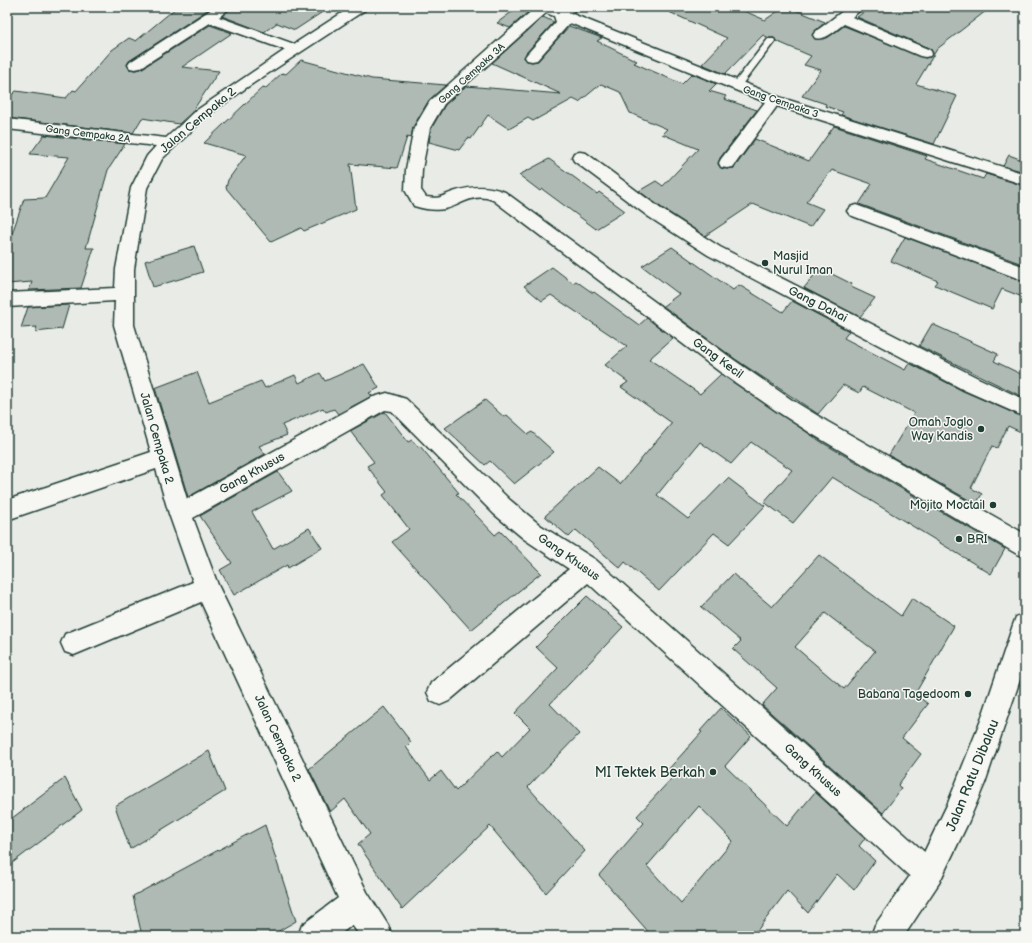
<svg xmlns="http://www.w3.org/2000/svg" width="1032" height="943" font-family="'Balsamiq Sans',sans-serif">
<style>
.building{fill:#b0bab5;stroke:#1f3d34;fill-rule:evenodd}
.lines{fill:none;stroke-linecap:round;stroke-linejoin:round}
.service-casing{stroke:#1f3d34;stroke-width:3}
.minor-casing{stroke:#1f3d34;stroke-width:3}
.secondary-casing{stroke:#1f3d34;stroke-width:3}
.service{fill:#f6f6f2;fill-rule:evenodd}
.minor{fill:#f6f6f2;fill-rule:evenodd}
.secondary{fill:#f6f6f2;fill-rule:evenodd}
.poi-dot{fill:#1f3d34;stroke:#f6f6f2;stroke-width:1.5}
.labels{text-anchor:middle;stroke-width:3;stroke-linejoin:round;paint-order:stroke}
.far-street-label{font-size:10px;fill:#1f3d34;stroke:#f6f6f2}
.street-label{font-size:12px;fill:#1f3d34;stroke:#f6f6f2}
.poi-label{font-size:12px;fill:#1f3d34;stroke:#f6f6f2;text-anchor:end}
.near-poi-label{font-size:14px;fill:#1f3d34;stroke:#f6f6f2;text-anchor:end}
.near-street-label{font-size:14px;fill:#1f3d34;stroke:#f6f6f2}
</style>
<rect width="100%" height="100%" fill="#e9ebe7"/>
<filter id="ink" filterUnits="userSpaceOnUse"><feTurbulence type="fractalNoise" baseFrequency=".025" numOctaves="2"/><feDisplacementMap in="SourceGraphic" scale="8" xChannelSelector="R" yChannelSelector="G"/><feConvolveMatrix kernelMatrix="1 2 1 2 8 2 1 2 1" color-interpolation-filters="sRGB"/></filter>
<g filter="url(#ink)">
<!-- building -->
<g class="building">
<path d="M177,7H212L129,61L127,64L129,69L135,70L141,69L210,25L232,33L182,67L219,71L192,112L179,124L142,118L133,133L7,118V99L16,91L66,98L73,90L76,91L112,50L129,38L136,41Z"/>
<path d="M232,7H330L295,30L277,23L264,32L222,16Z"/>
<path d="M658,7H735L765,20L784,7H788L825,22L812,34L815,39L827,38L844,26L925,58L930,57L933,54L931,49L857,17L871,7H991L937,49L916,84L957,96L934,144L841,115L843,112L825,106L826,104L802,96L821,70L804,65L811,56L776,41L774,38H769L763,35L725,74L702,64L727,38Z"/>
<path d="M517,8L528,12L510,28L497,23Z"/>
<path d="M543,17L554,22L526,53L524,58L527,61L532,62L538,61L569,26L602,38L597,41L637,61L634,63L682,84L692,74L716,84L709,91L726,96L724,99L757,110L720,158L718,164L721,168L727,169L734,168L755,139L809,161L834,126L927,156L925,159L983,179L986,174L1025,186V265L859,204L872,184L832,170L806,202L823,209L810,227L753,204L705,236L662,208L639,191L656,181L663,186L698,149L662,134L667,129L630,113L620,92L601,84L579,102L573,99L533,121L528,118L509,129L488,115L471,139L468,138L459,150L429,142L431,129L445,105L466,86L561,94L492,63Z"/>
<path d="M301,60L372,79L446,85L429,100L413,127L411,138L407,137L397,168L350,164L356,209L304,231L301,228L271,242L226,188L228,180L246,155L204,143L263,87L266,88L282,73L286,74Z"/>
<path d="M44,135L125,144L108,170L86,248H94L81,288L29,290L32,282L7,284V248L24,199L45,198L69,157L30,154Z"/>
<path d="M1009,155L1025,161V172L1003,166Z"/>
<path d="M549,159L597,194L599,192L625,211L596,229L542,189L540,191L519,175Z"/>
<path d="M905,237L1025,282V298L1002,289L992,309L935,285L938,281L891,261Z"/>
<path d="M194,246L203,272L153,287L145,261Z"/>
<path d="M672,247L733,290L739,285L783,312L792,301L849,331L844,338L905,370L909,363L963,391L1025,418V434L1008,426L997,448L992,446L971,488L982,494L976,504L889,455L914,413L863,387L859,393L843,385L818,414L735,359L663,306L679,294L642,266Z"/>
<path d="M552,267L573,283L576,281L593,293L594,292L639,325L647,318L673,338L649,359L700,394L721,374L823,443L1005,549L991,574L832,477L793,523L764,502L792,470L751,442L731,464L700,442L657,495L688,519L728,478L765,506L729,544L714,533L659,591L625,562L620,568L576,530L569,537L545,516L598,467L620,484L672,423L621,387L628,382L605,365L627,346L551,295L542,301L524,286Z"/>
<path d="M820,268L852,284L851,287L875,298L860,317L804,288Z"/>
<path d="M69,305L62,329L35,332L37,327L21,328L28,307Z"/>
<path d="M932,324L998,354L994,361L1025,376V398L919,346Z"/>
<path d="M364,364L379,388L369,393L372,396L338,414L334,409L326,412L323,408L282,425L287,435L259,446L265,454L188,497L155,388L197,372L209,402L261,381L265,388L295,375L299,383L320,373L325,381Z"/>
<path d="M485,400L504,417L507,415L528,434L532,432L554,452L514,484L490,461L485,465L445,428Z"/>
<path d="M385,412L408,442L412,440L418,447L420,446L459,493L456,494L495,535L500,531L541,573L471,630L392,542L409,529L383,495L387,492L367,466L374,462L350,431Z"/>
<path d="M278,472L292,491L252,512L273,549L309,528L322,548L288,568L287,565L234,595L220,570L232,563L200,516Z"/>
<path d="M819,555L901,616L912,598L954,626L915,694L928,704L902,738L921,754L898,785L901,789L883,813L762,705L777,688L733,649L741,641L701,607L733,574L772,607ZM825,613L875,651L844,689L795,647Z"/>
<path d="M587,596L623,627L550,704L579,734L528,787L585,851L546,893L490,826L402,909L358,844L370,834L345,799L330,812L309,769L384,707L411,742L406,747L430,780L441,771L456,791L497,751L502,757L530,728L515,713L558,668L536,647Z"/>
<path d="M721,708L751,736L725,766L787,826L815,792L865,838L859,846L875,861L854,890L837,874L808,913L787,891L753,936H652L599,875L644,823L637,816L672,778L666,772L702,732L700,731ZM699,806L733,841L681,903L647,866Z"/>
<path d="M209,751L225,791L130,849L115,806Z"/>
<path d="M65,778L82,810L7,867V822Z"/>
<path d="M265,825L296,921L270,936H142L133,896Z"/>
</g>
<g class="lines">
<defs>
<path id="service" d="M768,39H774L775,41L740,87H734V83Z"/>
<g id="minor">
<path d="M215,7H231L219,17L294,44L351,7H367L365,10L246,88L207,116L162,159L147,188L134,269V325L187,499L370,398L387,393L406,399L510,500L540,525L596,560L938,864L943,874L938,884L928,889L918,884L588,583L449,701L440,705L431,701L427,692L431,683L569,569L524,539L494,514L392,411L385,410L193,518L218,585L367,892L388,925L392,936H360L352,925L338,936H298L302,925L338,898L201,602L74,655L65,652L61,643L65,634L193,582L169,514L156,469L7,520V500L151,452L114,325L115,301L7,307V293L115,288L116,269L131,188L147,156L156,146L7,129V119L166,138L197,110L285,50L210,23L140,68L135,69L130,68L128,65L130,62Z"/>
<path d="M536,7H555L559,9L561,7H575L574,11L570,13L779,97L1025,174V185L777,106L733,167L727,168L721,167L719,163L721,159L765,102L570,23L537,60L532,61L527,60L525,57L527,54L556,22L554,16L546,13L444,104L430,128L422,169L421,190L426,197C441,199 439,197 453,192C471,186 487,185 505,192L734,360L792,400L828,422L1025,534V557L1017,554L812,434L778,412L720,372L493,200C473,192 462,205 445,209C435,211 424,209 414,206L405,190L406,169L414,128L430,101Z"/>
<path d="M848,7H864L852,17L930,50L932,53L930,56L925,57L920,56L844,24C835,30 826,41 815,38L813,35L815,32Z"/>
<path d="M580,152L586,153L661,209L720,247L978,378L1025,400V417L964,390L708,255L649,217L574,161L572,157L574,153Z"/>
<path d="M856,205L1025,267V281L850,215L847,211L850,207Z"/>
</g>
<path id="secondary" d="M1025,613V665L985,783L968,823L939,883L904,936H871L875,925L919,863L948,803L981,720L1013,625L1016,617Z"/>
</defs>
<!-- service casing -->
<use href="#service" class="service-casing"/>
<!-- minor casing -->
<use href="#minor" class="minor-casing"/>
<!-- secondary casing -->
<use href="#secondary" class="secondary-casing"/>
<!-- service -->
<use href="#service" class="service"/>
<!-- minor -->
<use href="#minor" class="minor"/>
<!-- secondary -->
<use href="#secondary" class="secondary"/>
</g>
</g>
<!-- markers -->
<g class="poi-dot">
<circle cx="765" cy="263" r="4"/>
<circle cx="981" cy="429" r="4"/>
<circle cx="993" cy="505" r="4"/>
<circle cx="959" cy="539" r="4"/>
<circle cx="968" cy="694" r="4"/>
<circle cx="713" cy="772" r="4"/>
</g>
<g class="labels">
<!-- far-street labels -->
<g class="far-street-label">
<text transform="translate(471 73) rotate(-42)" y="4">Gang Cempaka 3A</text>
<text transform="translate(781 101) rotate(19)" y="4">Gang Cempaka 3</text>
<text transform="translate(88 133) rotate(7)" y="4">Gang Cempaka 2A</text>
</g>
<!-- street labels -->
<g class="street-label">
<text transform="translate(198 120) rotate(-40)" y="4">Jalan Cempaka 2</text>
<text transform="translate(818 304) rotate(27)" y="4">Gang Dahai</text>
<text transform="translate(718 358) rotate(36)" y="4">Gang Kecil</text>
<text transform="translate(157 438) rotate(74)" y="4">Jalan Cempaka 2</text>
<text transform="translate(252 473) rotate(-29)" y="4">Gang Khusus</text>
<text transform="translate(569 557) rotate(35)" y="4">Gang Khusus</text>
<text transform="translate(278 738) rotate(65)" y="4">Jalan Cempaka 2</text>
<text transform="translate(813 770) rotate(42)" y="4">Gang Khusus</text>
</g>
<!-- poi labels -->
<g class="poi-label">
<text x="773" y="260" text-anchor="start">Masjid<tspan x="773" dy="14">Nurul Iman</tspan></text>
<text x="973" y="426">Omah Joglo<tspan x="973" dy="14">Way Kandis</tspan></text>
<text x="985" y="509">Mojito Moctail</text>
<text x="967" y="543" text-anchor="start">BRI</text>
<text x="960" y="698">Babana Tagedoom</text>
</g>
<!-- near-poi labels -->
<g class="near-poi-label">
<text x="705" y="777">MI Tektek Berkah</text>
</g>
<!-- near-street labels -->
<g class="near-street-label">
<text transform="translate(972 775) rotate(-68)" y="5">Jalan Ratu Dibalau</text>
</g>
</g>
<!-- margin -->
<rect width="1032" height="943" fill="none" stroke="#f6f6f2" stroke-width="24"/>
<rect x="12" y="12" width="1008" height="919" fill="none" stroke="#1f3d34" stroke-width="1.5" filter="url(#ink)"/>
</svg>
